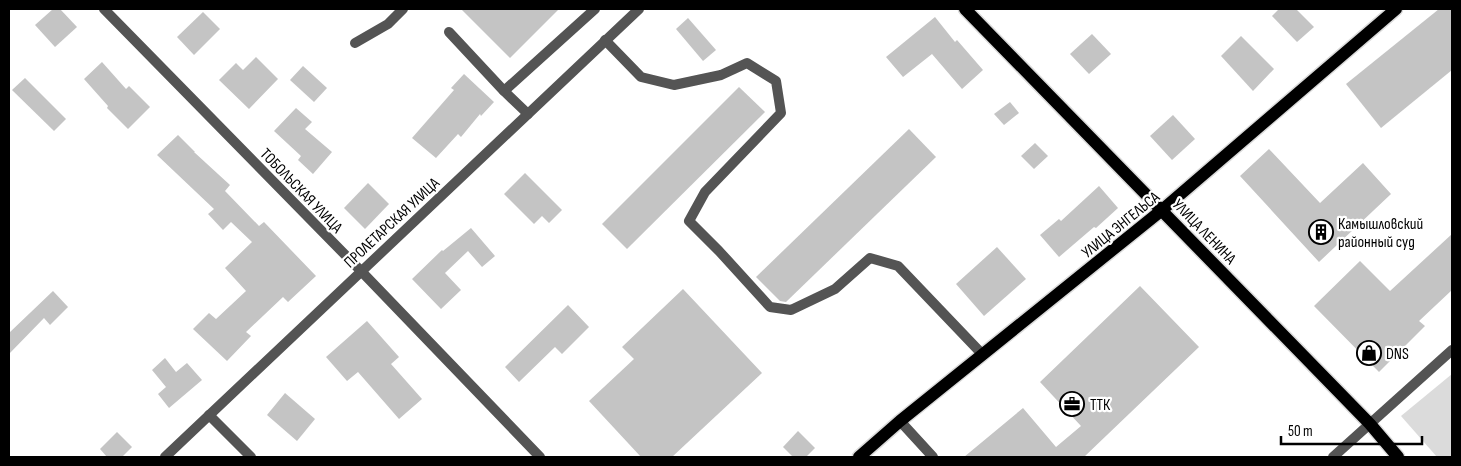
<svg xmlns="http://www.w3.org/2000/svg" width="1461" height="466" font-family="'Sofia Sans Condensed',sans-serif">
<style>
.green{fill:#dbdbdb}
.building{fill:#c4c4c4}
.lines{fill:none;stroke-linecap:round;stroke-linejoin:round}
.primary-casing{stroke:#dbdbdb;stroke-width:15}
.lane{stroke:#545454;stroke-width:10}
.street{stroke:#545454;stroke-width:10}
.primary{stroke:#000;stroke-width:12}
.labels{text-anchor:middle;stroke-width:4.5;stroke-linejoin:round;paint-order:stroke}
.street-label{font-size:16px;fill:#000;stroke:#fff}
.poi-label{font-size:16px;fill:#000;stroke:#fff;text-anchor:start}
</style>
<rect width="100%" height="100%" fill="#fff"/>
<!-- green -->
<path class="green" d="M1452,374V457H1437L1401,416Z"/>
<!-- building -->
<g class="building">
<path d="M53,9H60L77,27L55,47L35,25Z"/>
<path d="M461,9H559L510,58Z"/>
<path d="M1279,9H1296L1314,27L1297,42L1272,16Z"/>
<path d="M1439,9H1452V70L1381,128L1346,84Z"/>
<path d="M203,12L220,29L194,55L177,37Z"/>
<path d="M935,17L955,42L957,40L983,70L962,89L932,54L903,77L886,57Z"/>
<path d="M688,18L716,50L703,61L676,29Z"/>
<path d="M1092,34L1111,54L1089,74L1070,54Z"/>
<path d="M1241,36L1274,69L1253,91L1221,56Z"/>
<path d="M256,57L278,79L249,109L219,80L236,63L243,70Z"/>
<path d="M102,62L126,89L129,86L150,107L128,129L107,108L108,106L84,79Z"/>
<path d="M303,66L327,88L314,102L290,80Z"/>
<path d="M464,74L494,102L481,116L480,114L461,137L458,134L436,158L412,138L454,90L451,88Z"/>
<path d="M25,78L66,119L54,131L12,90Z"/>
<path d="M739,87L765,112L627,249L602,224Z"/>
<path d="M1010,102L1019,113L1004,125L994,114Z"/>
<path d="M296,108L312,122L305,129L332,152L313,174L298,160L301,156L274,131Z"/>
<path d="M1173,115L1195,139L1172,160L1150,136Z"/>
<path d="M909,129L936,157L786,302L780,301L756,277Z"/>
<path d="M178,135L195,152H194L230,185L225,191L259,226L264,222L316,276L288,302L283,297L246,332L251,336L227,361L193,329L209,313L216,319L246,291L225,268L252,242L231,222L223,230L208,214L214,209L157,155Z"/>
<path d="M1035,143L1048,156L1034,169L1021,156Z"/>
<path d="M1269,149L1320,203L1363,163L1391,194L1319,262L1240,176Z"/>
<path d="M525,173L562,210L549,223L542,216L534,224L504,194Z"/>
<path d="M368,183L389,204L365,229L344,208Z"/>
<path d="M1099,186L1118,208L1096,228L1094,227L1059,257L1040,235L1059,219L1061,221Z"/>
<path d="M471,228L495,256L482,267L468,251L445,273L461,290L441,309L412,279L442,250L443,251Z"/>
<path d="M1452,234V290L1419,321L1425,326L1379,372L1314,306L1360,261L1390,291Z"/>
<path d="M997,247L1026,279L984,316L956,284Z"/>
<path d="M1140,286L1199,347L1084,457H964L1023,408L1056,447L1081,426L1040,382Z"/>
<path d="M683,289L762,373L672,457H641L589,401L634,359L622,347Z"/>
<path d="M53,291L68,307L50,325L44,318L9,354V333Z"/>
<path d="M568,305L589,327L562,354L555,347L519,382L505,367Z"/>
<path d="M367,321L399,357L391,364L422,399L399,419L358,372L347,381L326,357Z"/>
<path d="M165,358L176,372L187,363L202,380L169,408L158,394L166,387L152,370Z"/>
<path d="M285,393L315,419L297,441L267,415Z"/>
<path d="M798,431L815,448L806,457H793L783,447Z"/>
<path d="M117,432L132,447L122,457H107L100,449Z"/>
</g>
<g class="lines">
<defs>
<g id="primary">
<path d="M965,9L1370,424L1398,457"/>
<path d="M859,457L900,421L1162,210L1396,9"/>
</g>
</defs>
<!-- primary casing -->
<use href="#primary" class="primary-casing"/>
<!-- lane -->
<g class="lane">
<path d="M449,32L504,91L528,114"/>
<path d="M605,40L641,77L674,85L721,75L747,63L776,81L781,113L705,192L689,221L719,251L770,307L791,310L835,289L870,258L898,266L983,355"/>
<path d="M355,43L388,24L403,9"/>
<path d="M504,91L595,9"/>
<path d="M209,415L251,457"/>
<path d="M900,421L933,457"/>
</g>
<!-- street -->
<g class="street">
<path d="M104,9L361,271L540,457"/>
<path d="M165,457L639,9"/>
<path d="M1333,457L1452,350"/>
</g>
<!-- primary -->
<use href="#primary" class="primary"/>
</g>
<!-- icons -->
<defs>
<symbol id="building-ring" viewBox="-11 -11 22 22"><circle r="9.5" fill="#fff" stroke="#000" stroke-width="1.5"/><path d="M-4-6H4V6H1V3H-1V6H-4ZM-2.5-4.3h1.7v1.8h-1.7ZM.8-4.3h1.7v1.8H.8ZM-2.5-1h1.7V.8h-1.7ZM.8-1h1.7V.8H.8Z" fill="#000"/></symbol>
<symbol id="shop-ring" viewBox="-11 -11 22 22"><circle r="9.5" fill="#fff" stroke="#000" stroke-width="1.5"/><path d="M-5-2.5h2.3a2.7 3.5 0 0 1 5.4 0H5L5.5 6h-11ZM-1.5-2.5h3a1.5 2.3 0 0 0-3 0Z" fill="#000"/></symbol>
<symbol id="office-ring" viewBox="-11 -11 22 22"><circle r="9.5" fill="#fff" stroke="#000" stroke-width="1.5"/><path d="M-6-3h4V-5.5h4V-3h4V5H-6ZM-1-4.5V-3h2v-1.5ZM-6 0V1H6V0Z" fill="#000"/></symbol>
</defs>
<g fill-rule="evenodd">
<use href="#building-ring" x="1307" y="218" width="28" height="28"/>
<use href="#shop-ring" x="1355" y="339" width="28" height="28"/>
<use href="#office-ring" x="1058" y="390" width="28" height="28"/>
</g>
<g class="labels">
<!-- street labels -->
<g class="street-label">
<text transform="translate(302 190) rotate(46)" y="6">ТОБОЛЬСКАЯ УЛИЦА</text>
<text transform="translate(391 222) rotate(-43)" y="6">ПРОЛЕТАРСКАЯ УЛИЦА</text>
<text transform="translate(1120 224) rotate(-39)" y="6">УЛИЦА ЭНГЕЛЬСА</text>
<text transform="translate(1205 231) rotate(46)" y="6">УЛИЦА ЛЕНИНА</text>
</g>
<!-- poi labels -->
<g class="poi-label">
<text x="1338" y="229">Камышловский<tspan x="1338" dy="18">районный суд</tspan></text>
<text x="1386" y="359">DNS</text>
<text x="1090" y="410">ТТК</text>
</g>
</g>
<!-- border -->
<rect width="1461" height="466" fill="none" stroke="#000000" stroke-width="20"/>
<!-- scale -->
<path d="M1281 436v8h141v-8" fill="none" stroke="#000000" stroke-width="2.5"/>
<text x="1288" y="436" font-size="15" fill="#000000" stroke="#ffffff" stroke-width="4" paint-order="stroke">50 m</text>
</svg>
